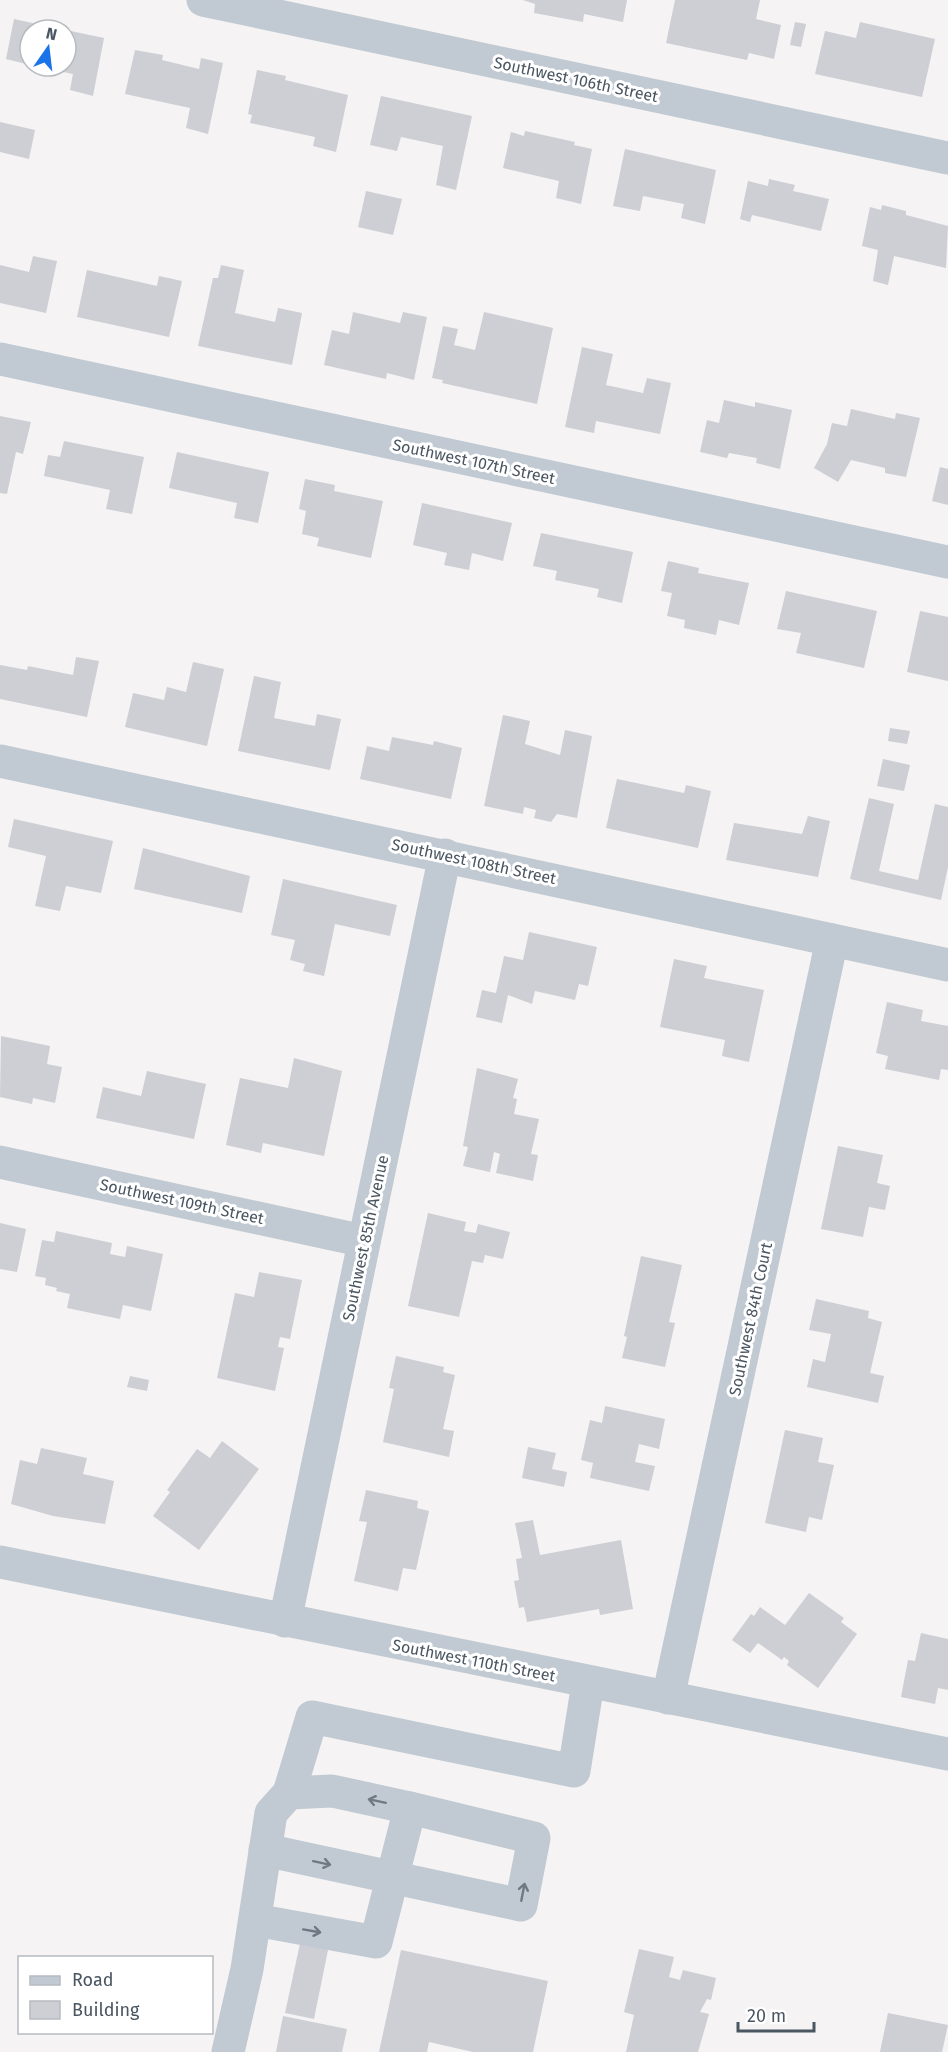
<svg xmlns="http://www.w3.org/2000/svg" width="948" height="2052" font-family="'Fira Sans',sans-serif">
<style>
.building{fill:#cdcfd5}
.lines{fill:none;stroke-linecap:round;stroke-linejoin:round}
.minor{stroke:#c1cad2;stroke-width:33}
.oneway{stroke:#6e7983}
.labels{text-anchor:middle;stroke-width:6;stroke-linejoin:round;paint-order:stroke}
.street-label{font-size:16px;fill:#4a5661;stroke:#fff}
</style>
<rect width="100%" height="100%" fill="#f5f3f3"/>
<!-- building -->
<g class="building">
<path d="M523,0H627L623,22L584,14L583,22L534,13L535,4Z"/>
<path d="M675,0H760L756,19L781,25L774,59L749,53L747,60L666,43Z"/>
<path d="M14,19L60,29L30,30V65L6,59Z"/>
<path d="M795,22L806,24L801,47L790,45Z"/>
<path d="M860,22L935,39L922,97L815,74L825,31L856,38Z"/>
<path d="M66,30L104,38L93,96L70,90L73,74L40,67L66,66Z"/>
<path d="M135,50L163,55L162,60L199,69L201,58L223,63L208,134L186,128L190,108L125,94Z"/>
<path d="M257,70L286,76L285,80L348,95L336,152L313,146L315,137L250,123L252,115L248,114Z"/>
<path d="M381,96L472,116L456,190L436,185L443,146L401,137L397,151L370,145Z"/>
<path d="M0,122L35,130L29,159L0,152Z"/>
<path d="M525,131L575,142L574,145L592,149L581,204L556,198L559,181L503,168L511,132L524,136Z"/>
<path d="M625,149L716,170L705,224L681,218L684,204L643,196L640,211L613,206Z"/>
<path d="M769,179L795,185L793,191L829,199L821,231L752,215L750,222L740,219L748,181L768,186Z"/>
<path d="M366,191L402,199L393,235L358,227Z"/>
<path d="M882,205L906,211V215L948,226L946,268L894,256L888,285L873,281L878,250L862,246L870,207L881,210Z"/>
<path d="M33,256L57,261L46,313L0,303V265L29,272Z"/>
<path d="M221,265L244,270L235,313L275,322L278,308L302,313L292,365L198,346L213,278H218Z"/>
<path d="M87,270L157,286L159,276L182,281L169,337L77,317Z"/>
<path d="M353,312L400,323L403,312L427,317L414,380L387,373L386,379L324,365L332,330L349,334Z"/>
<path d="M484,312L553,328L537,404L442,383L443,380L432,378L443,326L458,329L454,345L475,350Z"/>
<path d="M582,347L613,354L606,385L643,393L647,378L671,383L660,434L596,421L594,433L565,427Z"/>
<path d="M724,400L755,407V402L792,410L780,469L756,463L757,458L729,453L727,458L700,452L707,420L719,423Z"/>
<path d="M851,409L895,419L896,413L920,418L906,477L885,473V468L851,460L838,482L814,468L827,444L832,423L847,426Z"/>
<path d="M0,416L31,422L23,454L16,452L7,494L0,493Z"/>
<path d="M64,441L144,457L132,514L106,509L110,490L44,476L48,455L60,457Z"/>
<path d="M177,452L269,472L258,523L234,518L237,503L169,488Z"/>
<path d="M940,467L948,469V505L932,501Z"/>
<path d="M305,479L335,485L334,491L383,501L371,558L317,546L319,538L302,534L306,511L299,509Z"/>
<path d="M422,503L512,523L503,561L472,553L469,570L444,565L447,553L413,545Z"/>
<path d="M541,533L633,552L622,603L597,597L599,589L555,580L557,571L533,566Z"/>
<path d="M668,561L699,568L698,573L749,583L739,625L719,620L716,635L684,628L685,620L667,616L672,593L661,591Z"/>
<path d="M786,591L877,611L864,668L796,653L801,633L777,629Z"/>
<path d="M920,611L948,617V681L907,672Z"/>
<path d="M76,657L99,661L87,717L0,699V665L27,670L28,666L73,675Z"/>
<path d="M193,662L224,669L207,746L125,727L133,693L164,700L167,687L186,692Z"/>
<path d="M254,676L281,682L274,718L315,726L317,714L341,719L330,770L238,751Z"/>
<path d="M503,715L530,721L525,744L560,755L565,730L592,736L577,818L557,814L551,822L534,818L536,810L524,807L523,814L484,806Z"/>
<path d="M890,728L910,731L907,744L888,741Z"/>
<path d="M392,737L433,745L434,741L462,748L451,799L360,779L367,746L389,751Z"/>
<path d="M883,759L910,765L904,791L877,786Z"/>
<path d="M617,779L684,793L686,785L711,791L698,848L606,828Z"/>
<path d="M869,798L894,804L879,871L918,880L935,804L948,807V867L941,900L850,879Z"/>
<path d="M808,816L830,821L818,877L726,860L734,823L802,834Z"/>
<path d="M14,819L113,841L101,893L66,886L60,911L35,906L46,856L8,847Z"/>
<path d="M143,848L250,876L242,913L134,889Z"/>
<path d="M283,879L397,905L390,936L335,924L324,976L303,971L305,964L290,960L295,940L271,935Z"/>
<path d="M529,932L597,947L588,986L579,984L575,1000L535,991L532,1004L508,995L502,1023L476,1017L482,990L496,993L504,956L523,960Z"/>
<path d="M674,959L707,966L704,978L764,990L749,1062L722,1056L725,1040L660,1027Z"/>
<path d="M887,1002L923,1010L921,1021L948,1026V1070L941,1069L939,1080L885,1069L888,1056L876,1053Z"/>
<path d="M1,1036L50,1046L47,1064L62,1067L55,1103L33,1098L32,1104L0,1097Z"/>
<path d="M294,1058L342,1071L324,1156L263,1143L261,1153L226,1145L240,1078L288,1088Z"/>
<path d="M477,1068L518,1079L513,1098L517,1099L514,1114L539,1119L531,1154L538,1155L533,1181L496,1173L500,1154L494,1152L490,1172L463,1166L468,1147L463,1146Z"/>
<path d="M147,1071L206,1084L194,1139L96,1118L103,1087L141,1096Z"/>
<path d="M838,1146L883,1155L877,1183L890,1186L885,1210L869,1207L863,1237L821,1229Z"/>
<path d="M428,1213L466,1222L464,1231L476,1233L478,1224L510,1232L503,1259L485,1255L483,1263L472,1261L459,1317L408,1306Z"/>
<path d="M0,1223L26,1229L17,1272L0,1269Z"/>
<path d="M56,1231L112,1243L110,1254L125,1257L127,1246L163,1254L151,1311L123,1305L120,1319L67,1308L70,1294L56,1291L57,1288L45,1285L46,1278L35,1276L42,1240L54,1242Z"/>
<path d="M641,1256L682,1265L669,1322L675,1323L665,1367L622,1358L627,1337L624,1336Z"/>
<path d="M259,1272L302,1280L290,1339L280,1337L278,1347L284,1348L275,1391L217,1378L235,1293L254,1297Z"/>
<path d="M816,1299L869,1311L868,1318L882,1322L870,1373L884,1376L878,1403L807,1387L813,1359L825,1362L831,1334L809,1330Z"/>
<path d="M396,1356L444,1367L443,1372L455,1375L443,1429L454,1431L449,1457L383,1442L394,1389L389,1388Z"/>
<path d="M130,1376L149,1380L147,1391L127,1387Z"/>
<path d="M605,1406L665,1419L659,1449L639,1444L635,1462L655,1466L649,1491L590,1478L593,1463L581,1460L590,1420L602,1423Z"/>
<path d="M785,1430L823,1438L818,1462L834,1465L822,1520L809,1517L806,1532L765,1523Z"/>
<path d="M222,1441L259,1469L199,1550L153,1516L170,1492L167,1490L197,1449L210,1458Z"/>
<path d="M528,1447L556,1453L552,1469L567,1472L564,1487L522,1478Z"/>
<path d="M41,1448L87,1458L83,1474L114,1481L105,1524L53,1516L11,1504L20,1460L37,1464Z"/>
<path d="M366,1490L418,1501L417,1508L429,1511L416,1570L403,1568L398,1591L354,1581L367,1522L359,1521Z"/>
<path d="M533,1520L540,1555L621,1540L633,1609L600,1615L599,1609L527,1622L524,1607L519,1608L514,1581L519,1580L516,1559L522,1558L515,1523Z"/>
<path d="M809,1593L844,1618L841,1622L857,1634L818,1688L787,1665L789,1661L784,1657L782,1660L758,1643L750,1653L732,1640L751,1614L754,1616L760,1607L785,1625Z"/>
<path d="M921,1633L948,1639V1690L938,1688L935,1704L901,1697L908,1660L915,1661Z"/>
<path d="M301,1939L329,1945L314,2019L285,2013Z"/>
<path d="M639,1949L674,1957L669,1977L680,1980L683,1970L716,1978L711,2000L707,1999L700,2012L709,2014L698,2052H626L634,2015L624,2012Z"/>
<path d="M401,1950L548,1981L533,2052H473L429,2042L427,2052H379Z"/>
<path d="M888,2013L948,2025L942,2052H880Z"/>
<path d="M283,2016L347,2029L342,2052H276Z"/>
</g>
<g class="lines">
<!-- minor -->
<g class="minor">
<path d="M203,0L948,158"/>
<path d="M0,359L948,562"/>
<path d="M0,761L948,965"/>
<path d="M0,1162L364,1241"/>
<path d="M0,1562L948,1754"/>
<path d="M285,1621L445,855"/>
<path d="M668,1698L832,940"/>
<path d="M289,1793L312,1717L574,1771L588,1683"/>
<path d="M265,1850L521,1905L534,1838L410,1808"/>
<path d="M228,2052L247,1969L271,1813L289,1793L332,1791L410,1808L376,1942L255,1920"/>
</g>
</g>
<!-- one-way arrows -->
<defs><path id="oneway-shaft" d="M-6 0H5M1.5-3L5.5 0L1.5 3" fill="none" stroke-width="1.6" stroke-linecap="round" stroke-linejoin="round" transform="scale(1.5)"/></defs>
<g class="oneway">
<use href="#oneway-shaft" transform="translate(377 1801) rotate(-168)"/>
<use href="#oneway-shaft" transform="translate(322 1863) rotate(12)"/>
<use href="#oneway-shaft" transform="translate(523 1892) rotate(-79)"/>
<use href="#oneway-shaft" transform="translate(312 1931) rotate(10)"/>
</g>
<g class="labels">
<!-- street labels -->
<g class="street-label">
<text transform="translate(576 79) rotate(12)" y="6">Southwest 106th Street</text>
<text transform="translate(474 461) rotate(12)" y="6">Southwest 107th Street</text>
<text transform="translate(474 861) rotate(12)" y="6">Southwest 108th Street</text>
<text transform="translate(182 1201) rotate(12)" y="6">Southwest 109th Street</text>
<text transform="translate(365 1238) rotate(-78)" y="6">Southwest 85th Avenue</text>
<text transform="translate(750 1319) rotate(-78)" y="6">Southwest 84th Court</text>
<text transform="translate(474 1660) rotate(11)" y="6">Southwest 110th Street</text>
</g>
</g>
<!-- legend -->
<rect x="18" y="1956" width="195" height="78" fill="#ffffff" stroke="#b7bbc0" stroke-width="1.5"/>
<rect x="30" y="1976" width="30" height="9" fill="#c1cad2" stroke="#b7bbc0" stroke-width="1.5"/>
<text x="72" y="1986" font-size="18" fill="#4a5661">Road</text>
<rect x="30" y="2001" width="30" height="18" fill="#cdcfd5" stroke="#b7bbc0" stroke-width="1.5"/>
<text x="72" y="2016" font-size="18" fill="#4a5661">Building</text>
<!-- north arrow -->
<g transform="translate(48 48) rotate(14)"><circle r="28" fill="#ffffff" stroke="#b7bbc0" stroke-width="1.5"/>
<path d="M0-4.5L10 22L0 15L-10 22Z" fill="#1a73e8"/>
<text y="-9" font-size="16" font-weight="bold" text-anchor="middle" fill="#4a5661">N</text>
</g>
<!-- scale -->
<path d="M738 2022v9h76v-9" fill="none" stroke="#4a5661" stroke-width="3"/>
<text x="747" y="2022" font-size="18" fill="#4a5661" stroke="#ffffff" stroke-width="4.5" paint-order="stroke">20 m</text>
</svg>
